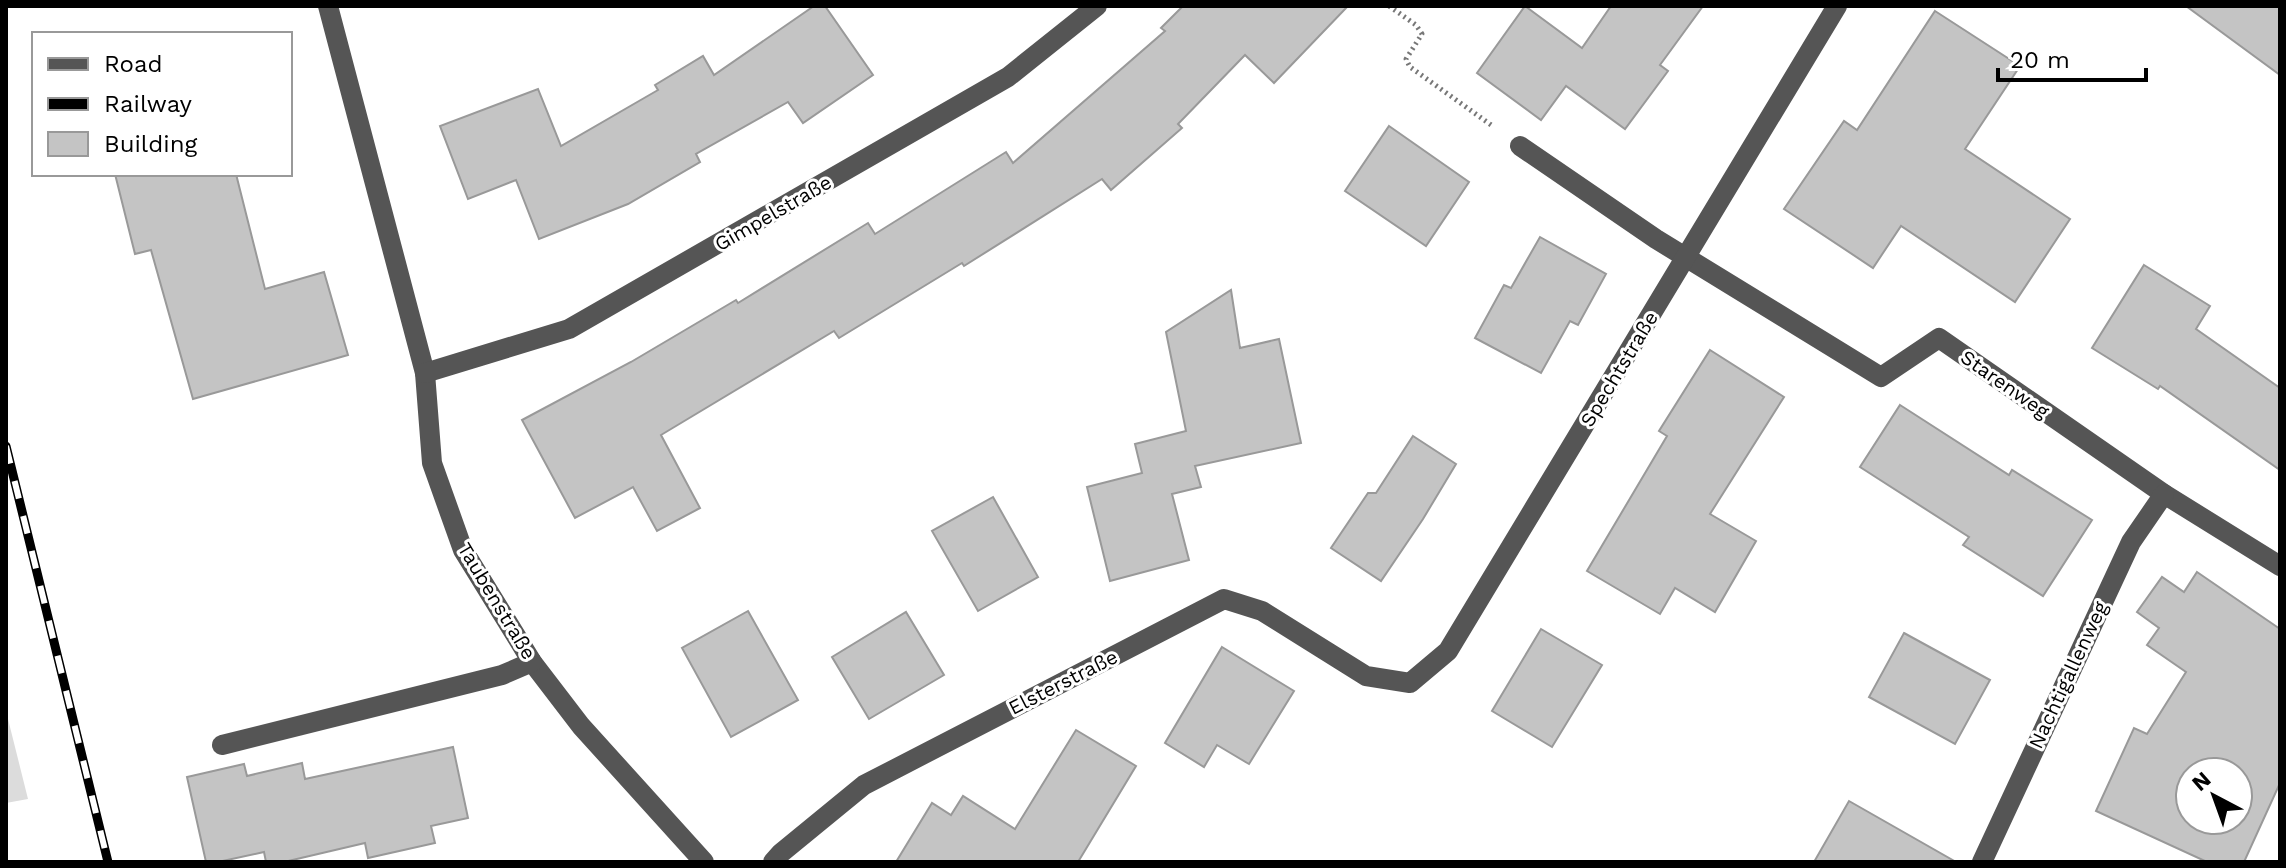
<svg xmlns="http://www.w3.org/2000/svg" width="2286" height="868" font-family="'Work Sans',sans-serif">
<style>
.green{fill:#dcdcdc}
.building{fill:#c4c4c4;stroke:#999;stroke-width:2;fill-rule:evenodd}
.lines{fill:none;stroke-linecap:round;stroke-linejoin:round}
.path{stroke:#777;stroke-width:5;stroke-dasharray:2 4;stroke-linecap:butt}
.minor{stroke:#555;stroke-width:20}
.rail-casing{stroke:#000;stroke-width:9}
.rail{stroke:#fff;stroke-width:6;stroke-dasharray:18;stroke-linecap:butt}
.labels{text-anchor:middle;stroke-width:6;stroke-linejoin:round;paint-order:stroke}
.street-label{font-size:20px;fill:#000;stroke:#fff}
</style>
<rect width="100%" height="100%" fill="#fff"/>
<!-- green -->
<path class="green" d="M6,711L28,799L6,803Z"/>
<!-- building -->
<g class="building">
<path d="M814,6H825L873,75L803,123L788,102L696,154L700,162L628,204L539,239L516,180L468,199L440,126L538,89L561,146L658,90L655,85L703,56L714,75Z"/>
<path d="M1183,6H1348L1274,83L1245,55L1178,124L1182,128L1111,190L1102,179L964,266L962,263L839,338L834,331L661,435L700,508L657,531L633,487L575,518L522,420L631,362L736,300L738,303L868,223L875,234L1006,152L1013,163L1165,31L1161,28Z"/>
<path d="M1525,6L1582,48L1611,6H1703L1660,65L1668,71L1625,129L1566,86L1541,120L1477,73Z"/>
<path d="M2186,6H2280V75Z"/>
<path d="M1935,11L2020,66L1965,149L2070,219L2015,302L1901,226L1873,268L1784,209L1844,121L1857,130Z"/>
<path d="M1389,126L1469,182L1426,246L1345,191Z"/>
<path d="M115,174H236L265,289L324,272L348,355L193,399L151,250L135,254Z"/>
<path d="M1540,237L1606,274L1578,325L1570,321L1541,373L1475,338L1504,285L1511,288Z"/>
<path d="M2144,265L2210,306L2196,329L2280,388V470L2160,386L2158,389L2092,348Z"/>
<path d="M1231,290L1240,348L1279,339L1301,443L1195,466L1201,487L1172,494L1189,560L1110,581L1087,487L1142,473L1135,444L1186,431L1166,332Z"/>
<path d="M1710,350L1784,397L1710,514L1756,541L1715,612L1675,588L1660,614L1587,571L1667,436L1659,431Z"/>
<path d="M1900,405L2009,475L2012,470L2092,520L2043,596L1963,545L1969,537L1860,467Z"/>
<path d="M1413,436L1456,464L1423,519L1381,581L1331,548L1368,493H1376Z"/>
<path d="M993,497L1038,577L978,611L932,531Z"/>
<path d="M2197,572L2280,629V783L2244,862H2207L2096,811L2134,728L2147,734L2186,672L2147,645L2159,628L2137,612L2162,577L2184,592ZM2190,772H2238V820H2190Z"/>
<path d="M748,611L798,700L731,737L682,648Z"/>
<path d="M906,612L944,675L869,719L832,657Z"/>
<path d="M1541,629L1602,665L1552,747L1492,711Z"/>
<path d="M1904,633L1990,680L1955,744L1869,697Z"/>
<path d="M1222,647L1294,691L1249,764L1217,745L1204,767L1165,743Z"/>
<path d="M1076,730L1136,766L1078,862H896L932,803L951,815L963,796L1015,829Z"/>
<path d="M453,747L468,818L431,826L435,843L368,858L365,843L284,862H266L264,852L218,862H206L187,777L244,764L247,776L302,763L305,779Z"/>
<path d="M1849,801L1956,862H1814Z"/>
</g>
<g class="lines">
<!-- path -->
<path class="path" d="M1389,6L1416,25L1422,34L1406,59L1410,67L1494,127"/>
<!-- minor -->
<g class="minor">
<path d="M328,6L425,373L432,463L463,550L532,662L581,726L704,862"/>
<path d="M1520,146L1656,239L1881,377L1939,338L2164,494L2280,566"/>
<path d="M425,373L569,329L1008,77L1097,6"/>
<path d="M222,745L502,675L532,662"/>
<path d="M773,862L781,853L864,785L1224,599L1262,611L1366,676L1410,683L1448,651L1837,6"/>
<path d="M1982,862L2131,542L2164,494"/>
</g>
<defs>
<path id="rail" d="M6,446L108,862"/>
</defs>
<!-- rail casing -->
<use href="#rail" class="rail-casing"/>
<!-- rail -->
<use href="#rail" class="rail"/>
</g>
<g class="labels">
<!-- street labels -->
<g class="street-label">
<text transform="translate(773 213) rotate(-30)" y="7">Gimpelstraße</text>
<text transform="translate(1619 369) rotate(-59)" y="7">Spechtstraße</text>
<text transform="translate(2005 384) rotate(35)" y="7">Starenweg</text>
<text transform="translate(497 601) rotate(59)" y="7">Taubenstraße</text>
<text transform="translate(2068 675) rotate(-65)" y="7">Nachtigallenweg</text>
<text transform="translate(1063 682) rotate(-27)" y="7">Elsterstraße</text>
</g>
</g>
<!-- border -->
<rect width="2286" height="868" fill="none" stroke="#000000" stroke-width="16"/>
<!-- legend -->
<rect x="32" y="32" width="260" height="144" fill="#ffffff" stroke="#999999" stroke-width="2"/>
<rect x="48" y="58" width="40" height="12" fill="#555555" stroke="#999999" stroke-width="2"/>
<text x="104" y="72" font-size="24" fill="#000000">Road</text>
<rect x="48" y="98" width="40" height="12" fill="#000000" stroke="#999999" stroke-width="2"/>
<text x="104" y="112" font-size="24" fill="#000000">Railway</text>
<rect x="48" y="132" width="40" height="24" fill="#c4c4c4" stroke="#999999" stroke-width="2"/>
<text x="104" y="152" font-size="24" fill="#000000">Building</text>
<!-- north arrow -->
<g transform="translate(2214 796) rotate(319)"><circle r="38" fill="#ffffff" stroke="#999999" stroke-width="2"/>
<path d="M0-6L14 30L0 20L-14 30Z" fill="#000000"/>
<text y="-12" font-size="22" font-weight="bold" text-anchor="middle" fill="#000000">N</text>
</g>
<!-- scale -->
<path d="M1998 68v12h148v-12" fill="none" stroke="#000000" stroke-width="4"/>
<text x="2010" y="68" font-size="24" fill="#000000" stroke="#ffffff" stroke-width="6" paint-order="stroke">20 m</text>
</svg>
